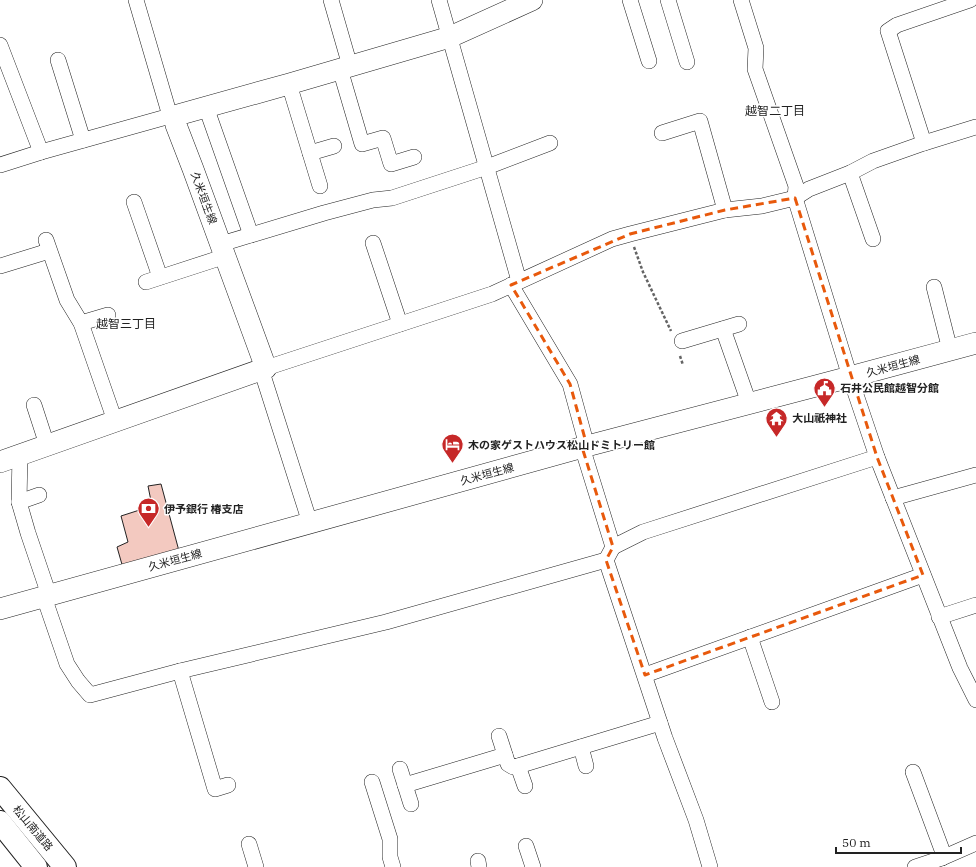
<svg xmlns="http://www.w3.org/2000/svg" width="976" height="867" font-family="'IBM Plex Serif','Noto Sans JP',serif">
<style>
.building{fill:#f3c9c0;stroke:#222}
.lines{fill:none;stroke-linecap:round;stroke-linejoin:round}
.street-casing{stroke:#222;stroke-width:16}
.secondary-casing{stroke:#222;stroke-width:22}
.highway-casing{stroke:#222;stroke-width:24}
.path{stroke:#646464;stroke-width:2.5;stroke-dasharray:3 2;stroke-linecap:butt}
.street{stroke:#fff;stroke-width:15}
.secondary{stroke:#fff;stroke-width:21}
.highway{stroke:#fff;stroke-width:22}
.marked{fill:none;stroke:#e8590c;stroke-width:3;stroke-dasharray:8 5;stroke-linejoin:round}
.labels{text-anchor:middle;stroke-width:3;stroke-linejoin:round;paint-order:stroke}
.street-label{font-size:11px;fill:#222;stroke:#fff}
.poi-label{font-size:11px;font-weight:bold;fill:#222;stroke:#fff;text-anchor:start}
.neighbourhood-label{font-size:12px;fill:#222;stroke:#fff}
</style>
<rect width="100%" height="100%" fill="#fff"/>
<!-- building -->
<path class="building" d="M161,484L179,551L123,568L117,547L128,542L121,516L152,506L148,486Z"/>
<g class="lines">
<defs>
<g id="street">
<path d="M136,0L170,116"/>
<path d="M331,0L350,66"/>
<path d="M439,0L519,281"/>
<path d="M630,0L649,61"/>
<path d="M668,0L687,62"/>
<path d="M0,45L41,152"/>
<path d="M58,60L83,140"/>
<path d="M340,69L362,144L383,138L391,164L414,157"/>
<path d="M289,84L320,186"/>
<path d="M206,107L251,235"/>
<path d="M662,133L700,121L725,210"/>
<path d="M924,143L888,31L897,25L970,0"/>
<path d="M310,153L334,146"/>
<path d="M0,165L41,152L170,116H174"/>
<path d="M850,173L873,239"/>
<path d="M134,202L160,277"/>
<path d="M46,240L67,300L81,323L115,421"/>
<path d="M373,243L400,324"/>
<path d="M221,244L324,213L373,200L392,198L487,167L550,143"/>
<path d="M0,266L49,251"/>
<path d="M146,282L226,256"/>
<path d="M511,285L570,384L587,446"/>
<path d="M934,287L950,350"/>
<path d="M81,323L108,315"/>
<path d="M723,329L749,403"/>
<path d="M682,341L739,324"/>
<path d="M266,368L492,294L612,239L630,234L725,210L762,206L795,198L809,189L850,173L873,161L924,143L976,127"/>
<path d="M261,369L310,523"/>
<path d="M34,405L47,445"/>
<path d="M582,447L613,547L606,560L665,738L696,820L710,867"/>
<path d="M20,454L19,502L28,533L49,595"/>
<path d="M877,457L960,668L976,700"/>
<path d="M893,498L976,475"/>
<path d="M19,502L39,495"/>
<path d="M613,547L643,532L877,457L850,377L795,198L796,186L755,69L756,48L741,0"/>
<path d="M44,597L67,664L78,681L90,695L180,671L386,622L606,560"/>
<path d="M939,617L976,605"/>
<path d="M750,637L772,702"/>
<path d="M180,671L215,789L228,785"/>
<path d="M645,675L923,575"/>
<path d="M499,736L508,764L513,767L518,766L660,723"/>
<path d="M581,747L586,766"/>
<path d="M518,766L525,786"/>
<path d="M400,769L411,804"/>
<path d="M913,772L942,850V858"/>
<path d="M372,782L390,839V857L393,867"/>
<path d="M405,785L505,755"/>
<path d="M249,844L256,867"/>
<path d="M526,846L533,867"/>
<path d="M478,861L479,867"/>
<path d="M915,867L942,858L976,843"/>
</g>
<g id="secondary">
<path d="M0,462L266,368L193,169L176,125L174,116L289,84L450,37L532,0"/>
<path d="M0,609L587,446L850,377L976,343"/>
</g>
<g id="highway">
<path d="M0,788L65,867"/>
<path d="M0,822L36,867"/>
</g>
</defs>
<!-- street casing -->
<use href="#street" class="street-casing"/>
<!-- secondary casing -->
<use href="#secondary" class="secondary-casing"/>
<!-- highway casing -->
<use href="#highway" class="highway-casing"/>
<!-- path -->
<g class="path">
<path d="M634,247L643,272L671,331"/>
<path d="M680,356L683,365"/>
</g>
<!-- street -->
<use href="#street" class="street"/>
<!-- secondary -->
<use href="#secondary" class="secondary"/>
<!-- highway -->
<use href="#highway" class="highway"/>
</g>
<!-- marked area -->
<path class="marked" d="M795,198L877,457L923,575L645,675L606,560L613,547L582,447L587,446L570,384L511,285L630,234L725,210Z"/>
<!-- icons -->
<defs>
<symbol id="civic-pin" viewBox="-11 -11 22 30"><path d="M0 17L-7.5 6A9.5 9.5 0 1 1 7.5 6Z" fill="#c62828" stroke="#fff"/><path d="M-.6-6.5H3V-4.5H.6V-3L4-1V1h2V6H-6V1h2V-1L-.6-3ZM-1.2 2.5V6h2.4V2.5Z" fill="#fff"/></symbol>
<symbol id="temple-pin" viewBox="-11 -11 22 30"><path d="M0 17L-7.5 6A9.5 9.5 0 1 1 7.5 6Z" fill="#c62828" stroke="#fff"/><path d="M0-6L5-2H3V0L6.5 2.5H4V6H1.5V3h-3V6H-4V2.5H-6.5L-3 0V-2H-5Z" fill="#fff"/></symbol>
<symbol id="hotel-pin" viewBox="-11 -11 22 30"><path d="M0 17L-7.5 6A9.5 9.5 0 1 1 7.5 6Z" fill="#c62828" stroke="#fff"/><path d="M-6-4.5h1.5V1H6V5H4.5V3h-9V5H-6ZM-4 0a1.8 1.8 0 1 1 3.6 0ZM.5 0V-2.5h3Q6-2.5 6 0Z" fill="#fff"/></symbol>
<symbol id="bank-pin" viewBox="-11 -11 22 30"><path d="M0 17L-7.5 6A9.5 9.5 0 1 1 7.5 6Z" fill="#c62828" stroke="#fff"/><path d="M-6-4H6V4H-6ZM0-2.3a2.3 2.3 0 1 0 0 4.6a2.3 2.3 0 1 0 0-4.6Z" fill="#fff"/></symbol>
</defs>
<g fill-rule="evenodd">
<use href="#civic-pin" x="812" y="376" width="25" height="34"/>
<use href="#temple-pin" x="764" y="406" width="25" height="34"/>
<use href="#hotel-pin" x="440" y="432" width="25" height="34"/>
<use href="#bank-pin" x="136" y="496" width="25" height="34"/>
</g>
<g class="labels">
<!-- street labels -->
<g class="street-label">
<text transform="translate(204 198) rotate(70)" y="4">久米垣生線</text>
<text transform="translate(893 366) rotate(-15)" y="4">久米垣生線</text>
<text transform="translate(487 474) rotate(-15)" y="4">久米垣生線</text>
<text transform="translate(175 560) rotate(-15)" y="4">久米垣生線</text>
<text transform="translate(33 828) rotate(50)" y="4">松山南道路</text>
</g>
<!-- poi labels -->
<g class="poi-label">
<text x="840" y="392">石井公民館越智分館</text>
<text x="792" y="422">大山祇神社</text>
<text x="468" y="449">木の家ゲストハウス松山ドミトリー館</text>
<text x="164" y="513">伊予銀行 椿支店</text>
</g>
<!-- neighbourhood labels -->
<g class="neighbourhood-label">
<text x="775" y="115">越智二丁目</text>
<text x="126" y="328">越智三丁目</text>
</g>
</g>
<!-- scale -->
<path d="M836 847v6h125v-6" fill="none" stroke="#222222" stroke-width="2"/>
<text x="842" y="847" font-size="12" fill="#222222" stroke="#ffffff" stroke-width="3" paint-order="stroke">50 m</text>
</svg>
